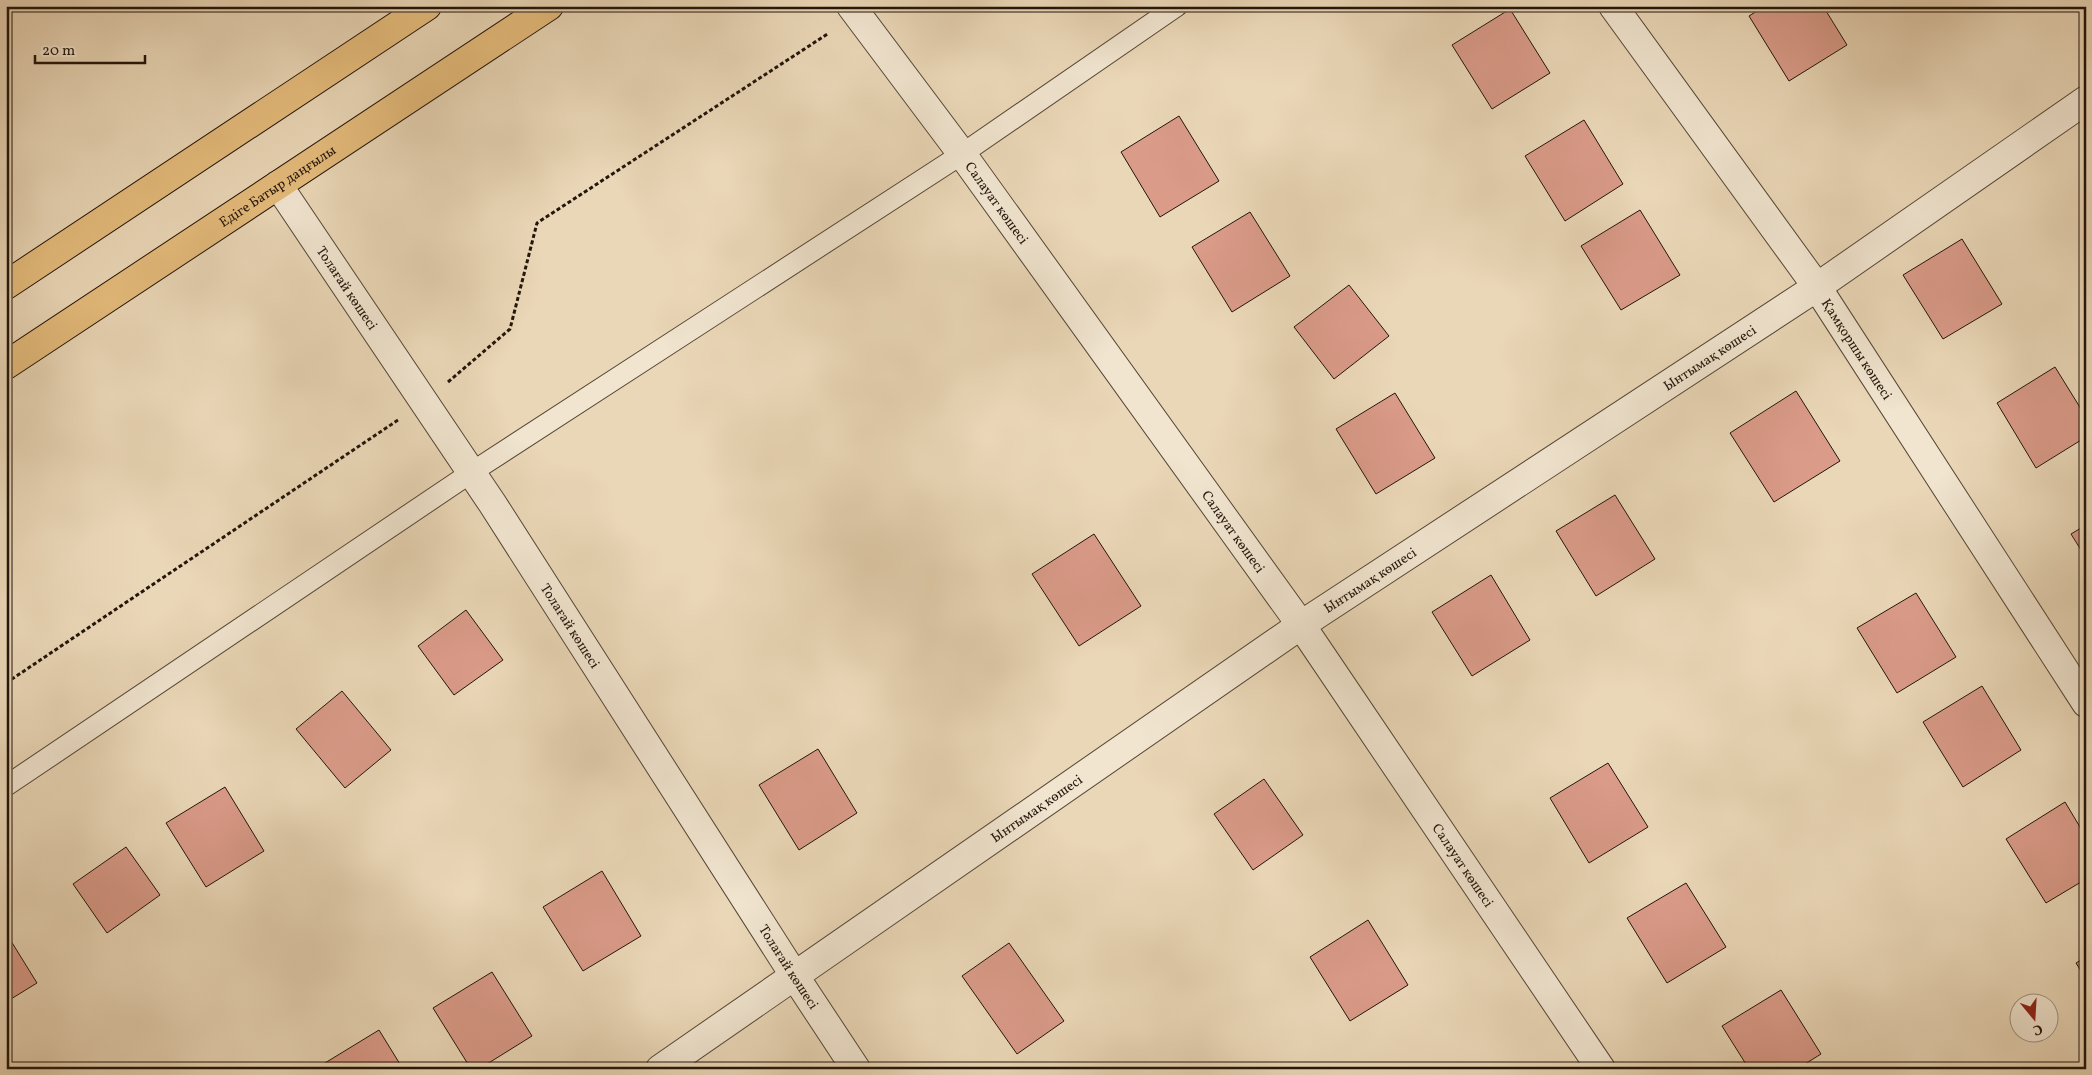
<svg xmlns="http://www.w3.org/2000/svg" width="2092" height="1075" font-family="Vollkorn,serif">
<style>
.building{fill:#da9b89;stroke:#23150b}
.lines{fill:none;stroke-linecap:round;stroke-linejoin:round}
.service-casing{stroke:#554636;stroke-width:22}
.minor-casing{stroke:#554636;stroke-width:30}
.primary-casing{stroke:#23150b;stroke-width:30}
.path{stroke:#23150b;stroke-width:3;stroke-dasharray:4 2.5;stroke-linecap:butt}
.service{stroke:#f1e5d0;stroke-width:20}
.minor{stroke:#f1e5d0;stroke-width:28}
.primary{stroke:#e5bc7c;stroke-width:28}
.labels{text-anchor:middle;stroke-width:4;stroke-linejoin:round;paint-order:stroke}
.street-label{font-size:14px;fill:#23150b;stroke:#f1e5d0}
</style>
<rect width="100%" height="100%" fill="#ead7b7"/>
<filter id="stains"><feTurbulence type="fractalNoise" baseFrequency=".004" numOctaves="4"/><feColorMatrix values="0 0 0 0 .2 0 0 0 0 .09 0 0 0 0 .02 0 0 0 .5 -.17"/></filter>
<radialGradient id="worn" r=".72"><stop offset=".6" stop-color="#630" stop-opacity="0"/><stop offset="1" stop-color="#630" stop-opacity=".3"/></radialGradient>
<!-- building -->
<g class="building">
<path d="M1765,6H1823L1847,45L1789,81L1749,16Z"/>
<path d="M1510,9L1550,73L1492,109L1452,45Z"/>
<path d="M1179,116L1219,181L1160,217L1121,152Z"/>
<path d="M1584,120L1623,184L1565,221L1525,156Z"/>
<path d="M1640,210L1680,275L1621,310L1581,246Z"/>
<path d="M1250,212L1290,276L1232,312L1192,247Z"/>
<path d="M1962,239L2002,304L1943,339L1903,275Z"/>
<path d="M1349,285L1389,336L1334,379L1294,327Z"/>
<path d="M2055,367L2086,417V437L2036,468L1997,403Z"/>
<path d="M1796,391L1840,461L1774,502L1730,433Z"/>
<path d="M1395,393L1435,458L1376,494L1336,429Z"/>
<path d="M1615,495L1655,559L1596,596L1556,531Z"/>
<path d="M2086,525V558L2071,534Z"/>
<path d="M1094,534L1141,606L1079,646L1032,574Z"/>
<path d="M1491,575L1530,640L1472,676L1432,612Z"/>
<path d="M1916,593L1956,657L1897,693L1857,628Z"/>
<path d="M466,610L503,660L454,695L418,646Z"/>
<path d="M1982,686L2021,750L1963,787L1923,722Z"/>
<path d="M342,691L391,750L345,788L296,729Z"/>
<path d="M818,749L857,813L799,850L759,785Z"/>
<path d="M1608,763L1648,827L1589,863L1550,798Z"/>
<path d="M1264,779L1303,835L1253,870L1214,814Z"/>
<path d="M225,787L264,851L206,887L166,823Z"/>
<path d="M2065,802L2086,837V879L2046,903L2006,839Z"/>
<path d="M126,847L160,895L107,933L73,884Z"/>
<path d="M602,871L641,936L583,971L543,907Z"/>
<path d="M1686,883L1726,947L1667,983L1627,918Z"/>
<path d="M1368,920L1408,985L1350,1021L1310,957Z"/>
<path d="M11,941L37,983L6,1002V944Z"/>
<path d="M1009,943L1064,1021L1017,1054L962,976Z"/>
<path d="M2086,957V979L2076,963Z"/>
<path d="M492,972L532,1036L479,1069H471L433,1008Z"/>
<path d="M1781,990L1821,1054L1797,1069H1749L1722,1026Z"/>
<path d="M379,1030L403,1069H322L320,1066Z"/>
</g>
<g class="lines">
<defs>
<path id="service" d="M6,786L472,472L962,154L1177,6"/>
<g id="minor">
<path id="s1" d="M851,6L962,154L1301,625L1601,1069"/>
<path id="s2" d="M1613,6L1817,287L2086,703"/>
<path id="s3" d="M278,185L492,503L794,975L856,1069"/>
<path id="s4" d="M660,1069L1301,625L1817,287L2086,100"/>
</g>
<g id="primary">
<path d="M6,285L427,6"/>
<path id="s5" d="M6,365L549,6"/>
</g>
</defs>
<!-- service casing -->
<use href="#service" class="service-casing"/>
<!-- minor casing -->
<use href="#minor" class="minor-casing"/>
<!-- primary casing -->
<use href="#primary" class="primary-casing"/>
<!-- path -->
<g class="path">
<path d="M448,382L510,329L537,223L829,33"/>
<path d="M6,683L398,420"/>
</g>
<!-- service -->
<use href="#service" class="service"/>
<!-- minor -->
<use href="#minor" class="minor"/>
<!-- primary -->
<use href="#primary" class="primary"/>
</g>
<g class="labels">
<!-- street labels -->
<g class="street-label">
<text dy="5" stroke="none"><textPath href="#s5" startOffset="325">Едіге Батыр даңғылы</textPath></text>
<text dy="5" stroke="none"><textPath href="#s1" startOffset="245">Салауат көшесі</textPath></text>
<text dy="5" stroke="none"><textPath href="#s3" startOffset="124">Толағай көшесі</textPath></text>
<text dy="5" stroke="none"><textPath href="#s2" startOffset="421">Қамқоршы көшесі</textPath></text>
<text dy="5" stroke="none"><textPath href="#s4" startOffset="1268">Ынтымақ көшесі</textPath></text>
<text dy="5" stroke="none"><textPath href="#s1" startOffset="650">Салауат көшесі</textPath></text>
<text dy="5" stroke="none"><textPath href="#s4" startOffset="862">Ынтымақ көшесі</textPath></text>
<text dy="5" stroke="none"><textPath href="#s3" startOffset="529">Толағай көшесі</textPath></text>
<text dy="5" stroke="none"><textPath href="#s4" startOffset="458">Ынтымақ көшесі</textPath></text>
<text dy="5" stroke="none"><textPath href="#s1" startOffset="1055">Салауат көшесі</textPath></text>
<text dy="5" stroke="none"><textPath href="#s3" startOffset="934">Толағай көшесі</textPath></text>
</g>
</g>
<!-- margin -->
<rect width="2092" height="1075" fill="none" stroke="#ead7b7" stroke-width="25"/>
<rect x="8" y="8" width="2077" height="1060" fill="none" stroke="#23150b" stroke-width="2.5"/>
<rect x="12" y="12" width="2067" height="1050" fill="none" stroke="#23150b"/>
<!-- north arrow -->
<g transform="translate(2034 1018) rotate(162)"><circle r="24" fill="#f1e5d0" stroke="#9f9281"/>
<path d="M0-4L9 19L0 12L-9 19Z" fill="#8f2418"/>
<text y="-8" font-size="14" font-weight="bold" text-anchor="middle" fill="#23150b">С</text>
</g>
<!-- scale -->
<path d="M35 55v8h110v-8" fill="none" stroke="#23150b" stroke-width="2.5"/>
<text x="42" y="55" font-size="15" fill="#23150b" stroke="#f1e5d0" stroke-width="4" paint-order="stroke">20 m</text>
<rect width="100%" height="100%" filter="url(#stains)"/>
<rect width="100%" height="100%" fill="url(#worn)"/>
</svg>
